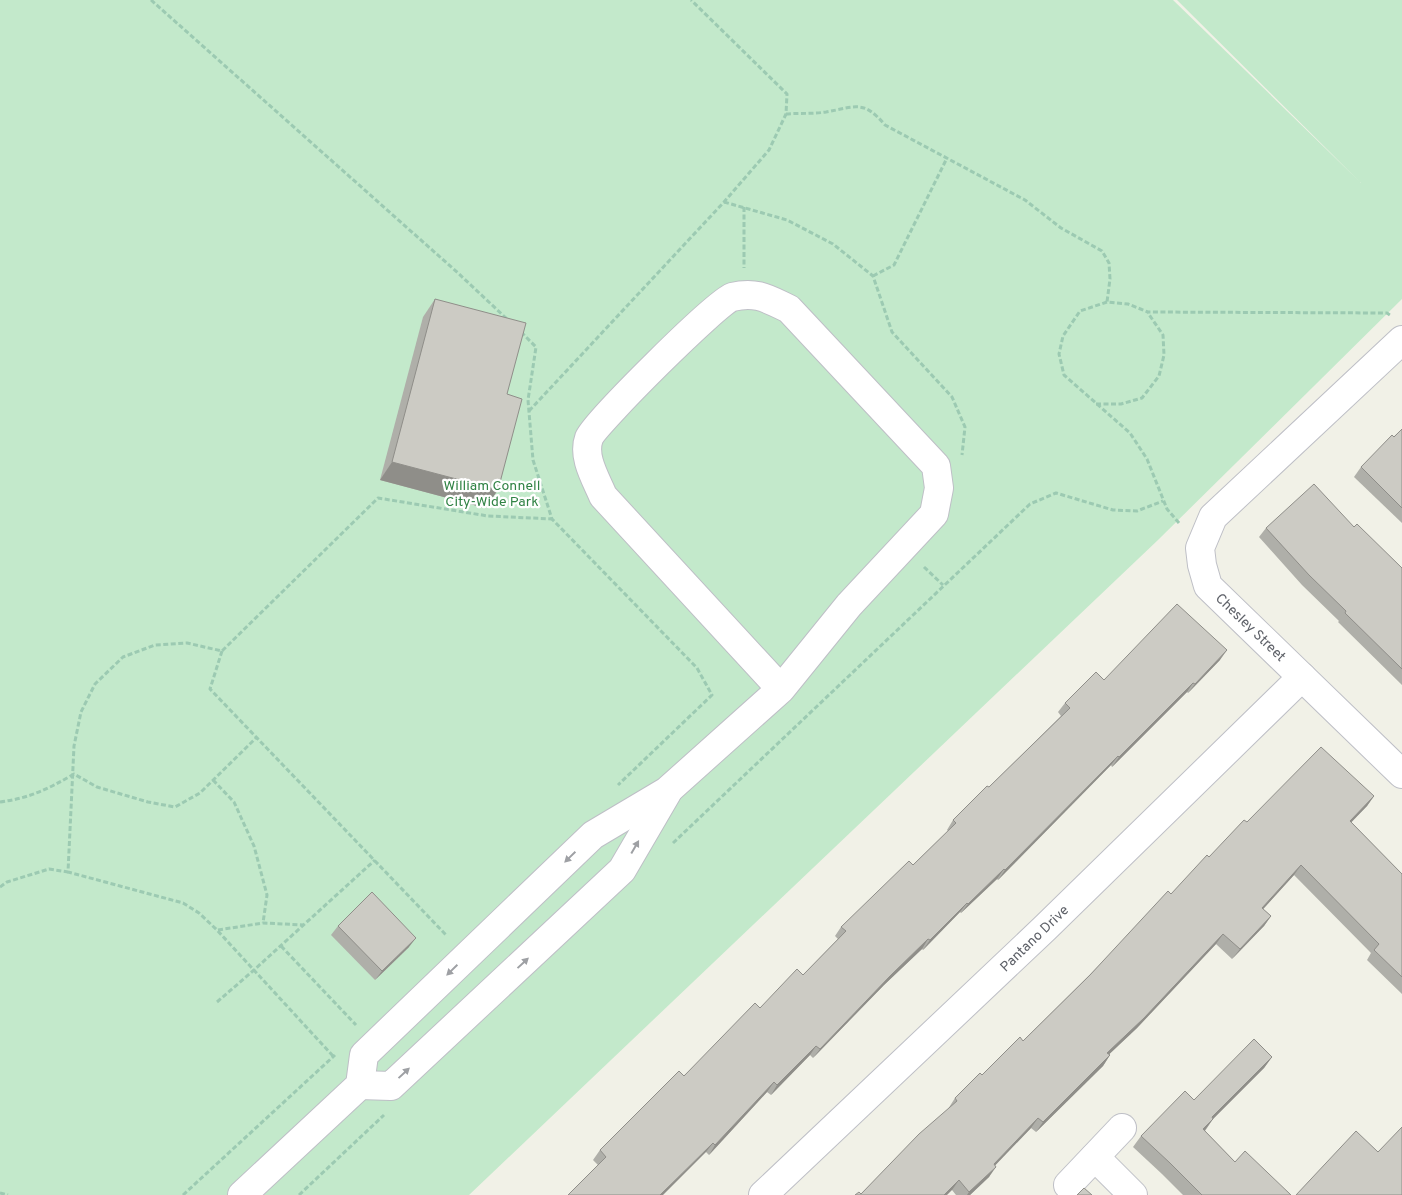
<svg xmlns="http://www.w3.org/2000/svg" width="1402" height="1195" font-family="Overpass,sans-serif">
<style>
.green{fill:#c3e9cb}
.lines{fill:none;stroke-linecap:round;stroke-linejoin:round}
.minor-casing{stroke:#bebfc6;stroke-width:30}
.path{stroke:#9ccab2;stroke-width:3;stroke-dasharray:5 2.5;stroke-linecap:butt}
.minor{stroke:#fff;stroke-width:28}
.wall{fill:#afafa9}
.shaded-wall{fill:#8f8e89}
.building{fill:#cccbc4;stroke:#8f8e89}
.oneway{fill:#9ea0a4}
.labels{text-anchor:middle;stroke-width:4.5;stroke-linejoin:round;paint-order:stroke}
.park-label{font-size:14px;fill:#318345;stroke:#fff}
.street-label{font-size:14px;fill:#5e6168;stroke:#fff}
</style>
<rect width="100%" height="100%" fill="#f1f1e7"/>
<!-- green -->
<path class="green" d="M0,0H1173L1361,183L1177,0H1402V299L1158,540L469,1195H0Z"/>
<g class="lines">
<defs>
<g id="minor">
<path d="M1402,340L1213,517L1200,548L1202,565L1208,586L1402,774"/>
<path d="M360,1085L391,1086L622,870L667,793"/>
<path d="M1095,1157L1133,1195"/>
<path d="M1068,1185L1122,1128"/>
<path d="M242,1195L360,1085L364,1055L593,835L667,791L781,689L603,496C596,479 582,457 589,438C594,424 719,300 732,297C757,291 768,299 789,309L936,466L939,488L934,514L849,605L781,689"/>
<path d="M763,1195L1045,928L1302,677"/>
</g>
</defs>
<!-- minor casing -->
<use href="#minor" class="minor-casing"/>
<!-- path -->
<g class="path">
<path d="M151,0L458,273L508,320"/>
<path d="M786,114C799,113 813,114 826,112C855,107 863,99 885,125L1025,200L1061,228L1102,251L1109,263L1110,279L1107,302"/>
<path d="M724,202L787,220L833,244L873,276L892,332L952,397L965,427L962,455"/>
<path d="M744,207V268"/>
<path d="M873,276L894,265L947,158"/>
<path d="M521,332L536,347L528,400L533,460L552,519L697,668L712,695L618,785"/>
<path d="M1096,404H1121L1142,398L1159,376L1164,355L1163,335L1148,313"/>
<path d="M529,411L724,202L769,150L786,114L787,94L691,0"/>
<path d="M1179,523L1167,509L1147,459L1130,433L1064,375L1059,354L1063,336L1080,311L1107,302L1128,304L1148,312L1387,313L1390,315"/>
<path d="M924,567L943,585"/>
<path d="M222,651L210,689L447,936"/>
<path d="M213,780L234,802L254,846L267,895L263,923"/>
<path d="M0,802C30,798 48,789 74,774L97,787L148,802L175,807L200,793L257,737"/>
<path d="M673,843L1030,504L1056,493L1113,510L1137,511L1163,501"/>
<path d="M0,887L7,882L49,869L68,872"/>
<path d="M218,930L263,923L303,925"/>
<path d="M281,946L356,1025"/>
<path d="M217,1002L254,970L375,860"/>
<path d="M333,1056L217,930L199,913L183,903L68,872L74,746L81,712L95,684L123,657L155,645L187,643L222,651L378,498L488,516L552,519"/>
<path d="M0,1193L8,1195"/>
<path d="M183,1195L335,1055"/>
<path d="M299,1195L384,1115"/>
</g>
<!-- minor -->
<use href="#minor" class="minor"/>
</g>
<!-- wall -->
<g class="wall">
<path d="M435,299L507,394L498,490L485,508L380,480L423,317Z"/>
<path d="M1402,429V523L1354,477L1361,467Z"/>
<path d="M1354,527L1402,568V685L1338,622L1339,621L1302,585L1259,537L1266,528Z"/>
<path d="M1220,660L1188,693L1187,692L1112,767L1111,765L998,880L997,879L961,913L960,912L923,950L922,949L884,985L813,1058L810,1055L771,1095L767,1092L709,1155L706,1152L598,1165L593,1160L600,1150L760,1008L803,975L838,939L835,936L841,927L913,865L948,831L947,830L953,820L989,787L1061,716L1058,712L1065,703L1104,680Z"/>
<path d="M1374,796L1367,806L1351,822L1402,874V994L1367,960L1371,953L1294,875L1263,909L1271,916L1264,926L1232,959L1216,944L1137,1028L1109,1054L1110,1055L1103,1066L1036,1132L1031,1128L995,1165L989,1177L970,1195H956L952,1190L861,1194L948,1109L955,1098L1023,1041L1171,894L1247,822Z"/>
<path d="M338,926L409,947L375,980L331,935Z"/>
<path d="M1272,1057L1264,1068L1213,1119L1205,1131L1235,1162L1291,1195H1183L1162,1174L1133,1147L1141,1136L1194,1100Z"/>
</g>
<!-- shaded-wall -->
<g class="shaded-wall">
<path d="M392,462L498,490L485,508L380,480Z"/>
<path d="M1227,650L1220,660L1188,693L1195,684Z"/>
<path d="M1193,683L1187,692L1112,767L1119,757Z"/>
<path d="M1118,756L1111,765L998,880L1005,870Z"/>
<path d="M1374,796L1367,806L1343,831L1350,821Z"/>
<path d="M1301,865L1294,875L1255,918L1262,908Z"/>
<path d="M1004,869L997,879L961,913L968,904Z"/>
<path d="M967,903L960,912L923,950L930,940Z"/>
<path d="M1271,916L1264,926L1232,959L1240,949Z"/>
<path d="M1223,934L1216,944L1137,1028L1100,1063L1107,1053Z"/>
<path d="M416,938L409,947L375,980L382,971Z"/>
<path d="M928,939L922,949L884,985L813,1058L820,1049L890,976Z"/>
<path d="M816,1046L810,1055L771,1095L777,1085Z"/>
<path d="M1110,1055L1103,1066L1036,1132L1043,1122Z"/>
<path d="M1272,1057L1264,1068L1213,1119L1205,1130L1195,1141L1212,1117Z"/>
<path d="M774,1082L767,1092L709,1155L715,1145Z"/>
<path d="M1038,1118L1031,1128L987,1174L994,1164Z"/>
<path d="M713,1143L706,1152L663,1195H660Z"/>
<path d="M996,1167L989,1177L970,1195H967L969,1192Z"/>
<path d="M959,1180L952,1190L947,1195H944Z"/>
</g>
<!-- building -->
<g class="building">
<path d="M435,299L526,323L507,394L522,399L498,490L392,462Z"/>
<path d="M1402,429V508L1361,467L1392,435L1394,437Z"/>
<path d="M1314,484L1354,527L1357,524L1402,568V669L1345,613L1346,611L1309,575L1266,528Z"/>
<path d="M1177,604L1227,650L1195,684L1193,683L1119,757L1118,756L1005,870L1004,869L968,904L967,903L930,940L928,939L890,976L820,1049L816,1046L777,1085L774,1082L715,1145L713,1143L660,1195H568L606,1157L600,1150L679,1071L684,1076L755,1003L760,1008L797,969L803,975L846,931L841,927L909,861L913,865L956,823L953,820L987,786L989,787L1070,708L1065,703L1096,672L1104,680Z"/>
<path d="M1321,747L1374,796L1350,821L1402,874V977L1374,950L1379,944L1301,865L1262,908L1271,916L1240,949L1223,934L1144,1018L1107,1053L1110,1055L1043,1122L1038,1118L994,1164L996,1167L969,1192L959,1180L944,1195H855L859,1192L861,1194L919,1134L957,1101L955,1098L980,1073L982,1075L1020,1037L1023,1041L1090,975L1168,891L1171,894L1207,855L1209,857L1244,820L1247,822Z"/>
<path d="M372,892L416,938L382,971L338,926Z"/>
<path d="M1254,1039L1272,1057L1212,1117L1213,1119L1203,1129L1235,1162L1245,1151L1291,1195H1202L1170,1163L1141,1136L1185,1091L1194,1100Z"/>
<path d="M1402,1127V1195H1296L1356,1131L1378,1152Z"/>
<path d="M1084,1188L1092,1195H1077Z"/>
</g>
<!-- one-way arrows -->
<defs><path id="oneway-solid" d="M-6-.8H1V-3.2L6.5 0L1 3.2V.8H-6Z" transform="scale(1.25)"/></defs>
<g class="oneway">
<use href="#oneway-solid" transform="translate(635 847) rotate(-60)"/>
<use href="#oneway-solid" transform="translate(570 857) rotate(136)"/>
<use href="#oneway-solid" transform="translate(523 963) rotate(-43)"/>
<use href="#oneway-solid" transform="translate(452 970) rotate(136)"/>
<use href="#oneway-solid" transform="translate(404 1073) rotate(-43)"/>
</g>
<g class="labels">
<!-- park labels -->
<g class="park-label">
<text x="492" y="490">William Connell<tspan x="492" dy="16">City-Wide Park</tspan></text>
</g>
<!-- street labels -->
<g class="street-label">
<text transform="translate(1251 627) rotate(44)" y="5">Chesley Street</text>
<text transform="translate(1034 938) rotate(-44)" y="5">Pantano Drive</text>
</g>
</g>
</svg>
